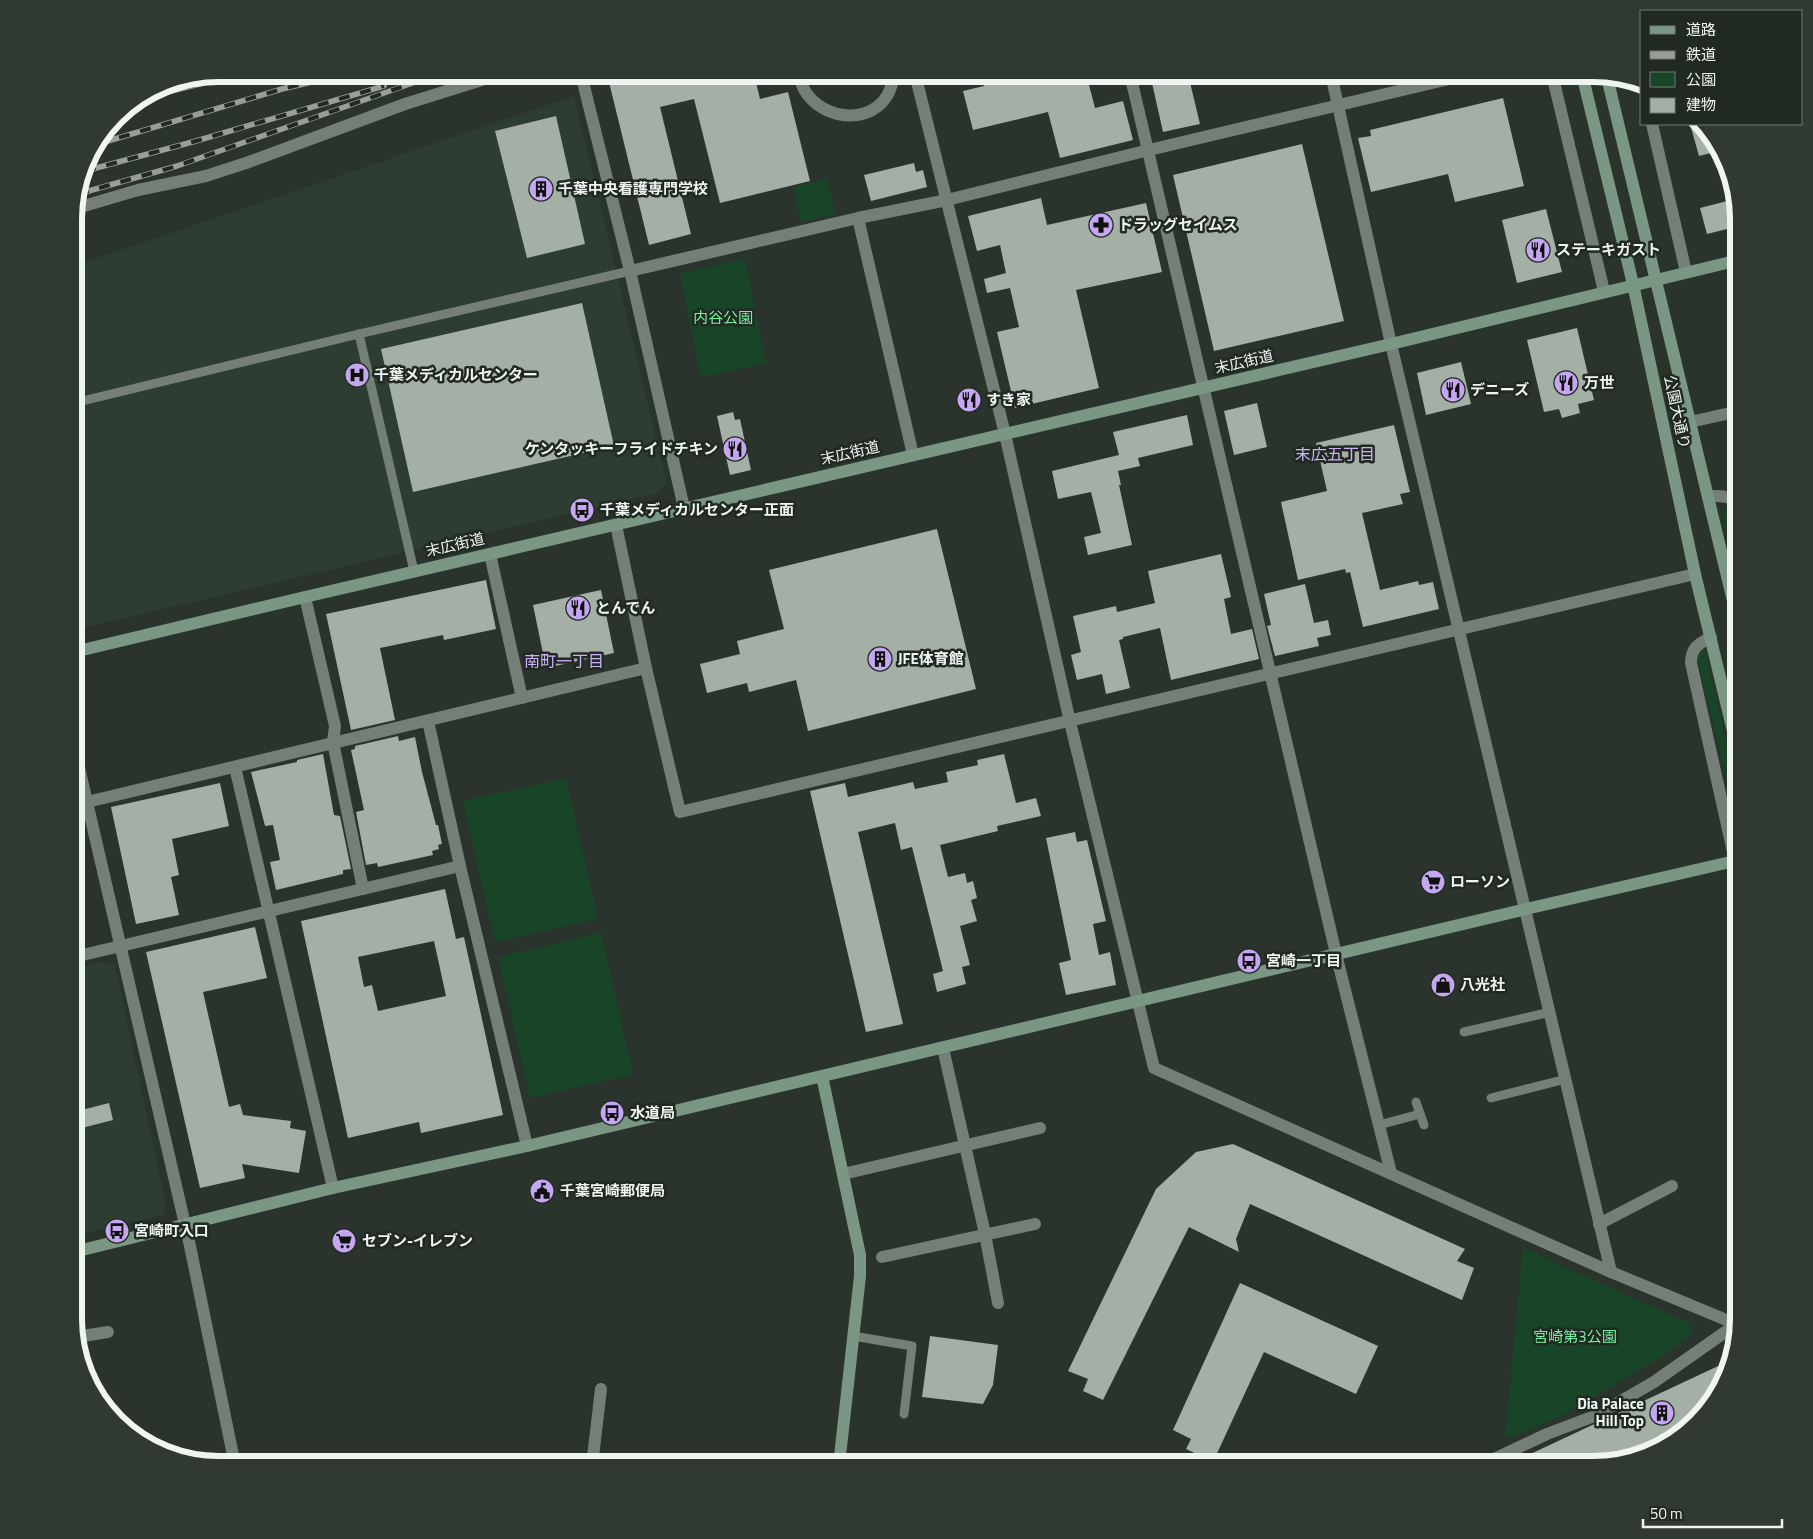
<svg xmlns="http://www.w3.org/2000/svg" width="1813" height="1539" font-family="'Titillium Web','Noto Sans JP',sans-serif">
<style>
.built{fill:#2e3d32}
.green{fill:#184528}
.building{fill:#a4afa6;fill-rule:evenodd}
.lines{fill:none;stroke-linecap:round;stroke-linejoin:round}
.lane{stroke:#747f77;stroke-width:9}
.street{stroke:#747f77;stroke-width:12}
.secondary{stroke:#799782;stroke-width:12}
.rail-casing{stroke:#989f9a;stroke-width:5.5}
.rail{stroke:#202922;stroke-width:4;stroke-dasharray:11;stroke-linecap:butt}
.labels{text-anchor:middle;stroke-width:5;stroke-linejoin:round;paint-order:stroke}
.poi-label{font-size:15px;font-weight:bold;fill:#eff5f1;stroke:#202922;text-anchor:start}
.park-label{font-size:15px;fill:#76f1a0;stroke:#202922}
.street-label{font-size:15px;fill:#eff5f1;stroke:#202922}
.neighbourhood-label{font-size:16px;fill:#cdb1f6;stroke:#202922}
.rim{fill:none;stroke:#eff5f1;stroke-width:6}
</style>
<rect width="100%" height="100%" fill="#2a332c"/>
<!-- built -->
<g class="built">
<path d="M574,96L667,483L657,493L74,630V266Z"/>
<path d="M104,961L115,965L166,1205L163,1215L74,1236V968Z"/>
</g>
<!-- green -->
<g class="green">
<path d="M827,179L835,214L801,222L793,187Z"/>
<path d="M745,259L766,363L701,377L680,273Z"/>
<path d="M1722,508L1735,514L1739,534V581Z"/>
<path d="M1704,648L1739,795V830L1697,657Z"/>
<path d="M566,778L598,919L495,942L463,801Z"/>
<path d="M601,933L633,1074L530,1098L498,957Z"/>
<path d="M1523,1248L1691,1324V1335L1664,1355L1560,1417L1505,1439Z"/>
</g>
<!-- building -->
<g class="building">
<path d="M607,74H754L760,99L788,92L810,181L720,203L694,99L660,107L691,234L649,245Z"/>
<path d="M981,74H1081L1083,82L1088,81L1095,108L1123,101L1133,140L1060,158L1048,112L973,130L963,91L984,86Z"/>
<path d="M1150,74H1188L1200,124L1163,132Z"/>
<path d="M1503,98L1524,186L1455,202L1448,174L1371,192L1358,138L1371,136L1370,130Z"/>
<path d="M556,116L585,244L527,258L495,131Z"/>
<path d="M1690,124H1699L1719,151L1699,156Z"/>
<path d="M1302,144L1344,321L1214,351L1173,175Z"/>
<path d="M914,163L916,172L923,170L927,187L871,201L864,175Z"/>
<path d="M1041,198L1047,225L1146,203L1162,272L1076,290L1099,388L1015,408L997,332L1019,327L1010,288L987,293L984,279L1006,273L1000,245L977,251L968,216Z"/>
<path d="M1735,199L1739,226L1707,234L1700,208Z"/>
<path d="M1546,209L1562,272L1517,283L1502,220Z"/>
<path d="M582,303L614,446L413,492L381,349Z"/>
<path d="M1577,328L1594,400L1578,404L1580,413L1562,418L1559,409L1544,412L1527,340Z"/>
<path d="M1461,362L1471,404L1426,415L1417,373Z"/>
<path d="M1257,403L1267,447L1234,455L1224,411Z"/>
<path d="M733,412L735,420L740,419L751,470L730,475L717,416Z"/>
<path d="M1187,415L1193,445L1138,458L1140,466L1118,471L1121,485H1119L1132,545L1088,555L1084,537L1101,533L1091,492L1058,499L1052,471L1119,455L1113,432Z"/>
<path d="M1394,425L1410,492L1400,494L1403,504L1362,513L1380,590L1418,581L1419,585L1433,582L1439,609L1363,627L1350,572L1346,573L1345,569L1298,580L1281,502L1327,491L1316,443Z"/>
<path d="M937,529L976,689L808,731L796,680L749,692L747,683L707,693L700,664L740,654L737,641L784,629L769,570Z"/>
<path d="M1221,554L1231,597L1224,599L1231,634L1252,629L1259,659L1171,680L1160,628L1123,637V639L1119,640L1130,688L1106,694L1102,674L1077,680L1071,655L1081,652L1073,616L1116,606L1117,612L1155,603L1148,571Z"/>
<path d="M486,580L496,629L444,640L443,635L380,648L395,720L351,730L326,614Z"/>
<path d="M1305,584L1314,623L1328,620L1331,635L1317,638L1319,646L1275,656L1267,626L1271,625L1264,594Z"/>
<path d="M601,590L614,653L546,668L533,605Z"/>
<path d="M398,736L399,741L415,737L422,772L436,825H438L442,844L438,845L439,849L432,851L433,855L378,867L377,863L366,865L356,812L364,810L351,750L355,749V746Z"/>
<path d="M323,754L334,815L340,816L351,869L343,870V874L276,890L270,862L280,860L273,825L265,826L251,772L297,762V760Z"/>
<path d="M1004,754L1016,803L1036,798L1041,816L997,826L998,831L940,845L948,877L965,873L967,883L973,881L977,898L971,900L977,921L960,926L970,965L962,967L966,984L937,992L933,974L943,971L912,847L901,850L895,823L858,832L903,1024L866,1032L810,791L845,783L848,797L913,782L915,789L948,782L946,772L978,765L977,760Z"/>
<path d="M220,783L229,826L172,839L179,875L171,877L179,915L136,924L111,807Z"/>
<path d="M1075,832L1077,842L1087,840L1106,921L1093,924L1099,955L1110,952L1116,985L1066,995L1059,963L1071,960L1046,838Z"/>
<path d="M445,889L456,939L464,937L503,1115L421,1133L419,1122L348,1138L301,921ZM434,941L446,996L378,1011L372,985L364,987L358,957Z"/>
<path d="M255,927L267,978L203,992L229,1107L240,1104L243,1115L291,1121L290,1128L306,1131L299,1173L242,1164L245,1178L200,1188L146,952Z"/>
<path d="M109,1103L113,1120L74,1130V1112Z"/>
<path d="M1233,1144L1465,1249L1457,1261L1474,1268L1462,1300L1250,1204L1236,1239L1239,1252L1189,1227L1103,1400L1083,1391L1088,1379L1068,1371L1156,1189L1196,1152Z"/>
<path d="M1240,1283L1378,1346L1356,1394L1264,1352L1213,1462L1186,1449L1191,1439L1173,1430Z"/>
<path d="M930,1336L998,1345L993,1385L983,1404L922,1397Z"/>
<path d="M1731,1360L1728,1375L1703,1416L1649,1454L1593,1465H1507Z"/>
</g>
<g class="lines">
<!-- lane -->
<g class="lane">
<path d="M359,334L414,571"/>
<path d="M74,403L359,334L630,271"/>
<path d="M1464,1032L1550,1012"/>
<path d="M1491,1098L1566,1079"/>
<path d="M1416,1102L1424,1125"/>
<path d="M1379,1125L1420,1114"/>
<path d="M853,1336L912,1346L904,1414"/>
</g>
<!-- street -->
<g class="street">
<path d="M581,74L630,271L684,508"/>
<path d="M799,74C805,116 865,131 887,96C891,89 893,81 895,74"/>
<path d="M915,74L1005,434L1070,722L1154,1068L1611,1272L1736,1324L1737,1329"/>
<path d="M1130,74L1336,954L1391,1173"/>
<path d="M1331,74L1391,344L1611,1272"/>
<path d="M1552,74L1604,291"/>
<path d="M1652,124L1686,272"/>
<path d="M74,209L138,190L206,176L246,163L405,104L501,74"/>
<path d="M858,218L913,455"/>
<path d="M630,271L858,218L947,200L1149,150L1470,74"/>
<path d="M1690,422L1739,411"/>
<path d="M1708,496C1719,496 1730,495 1739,504"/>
<path d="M616,525L646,668L680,812C1019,734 1357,653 1695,574"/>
<path d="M490,554L522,698"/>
<path d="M305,597L335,726L333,742L363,889"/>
<path d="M1711,637C1698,644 1691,648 1691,663L1739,879"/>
<path d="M428,721L460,866L527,1146"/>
<path d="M74,746L190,1246L235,1465"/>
<path d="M235,767L333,1188"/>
<path d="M87,802L646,668"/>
<path d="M74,957L460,866"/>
<path d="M943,1048L985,1234L998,1303"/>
<path d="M843,1174L1040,1128"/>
<path d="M1599,1224L1672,1186"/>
<path d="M882,1257L1035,1224"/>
<path d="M76,1337L108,1332"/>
<path d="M592,1465L601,1389"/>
<path d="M1484,1465L1492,1460L1547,1434L1597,1415L1654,1382L1738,1323"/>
</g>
<!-- secondary -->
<g class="secondary">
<path d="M1582,74L1633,284L1695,574L1739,756"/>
<path d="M1607,77L1739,626"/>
<path d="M74,652L305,597L1391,344L1739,260"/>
<path d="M822,1076L860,1255V1276L839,1465"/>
<path d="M74,1252L333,1188L527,1146L1526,909L1739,860"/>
</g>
<defs>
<g id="rail">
<path d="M143,98L240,74"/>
<path d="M98,144L282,89L346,74"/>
<path d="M85,171L196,141L384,86"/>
<path d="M78,194L177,166L438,74"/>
</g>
</defs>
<!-- rail casing -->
<use href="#rail" class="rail-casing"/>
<!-- rail -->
<use href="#rail" class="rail"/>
</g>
<!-- icons -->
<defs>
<symbol id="building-disc" viewBox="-11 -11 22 22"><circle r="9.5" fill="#c5a7f1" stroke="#202922"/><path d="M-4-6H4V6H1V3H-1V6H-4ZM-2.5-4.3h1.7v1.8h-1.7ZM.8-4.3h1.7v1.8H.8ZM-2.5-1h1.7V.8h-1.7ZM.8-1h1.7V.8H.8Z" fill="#111"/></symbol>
<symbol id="pharmacy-disc" viewBox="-11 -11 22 22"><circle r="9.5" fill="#c5a7f1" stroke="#202922"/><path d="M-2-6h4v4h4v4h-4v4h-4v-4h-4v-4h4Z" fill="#111"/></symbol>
<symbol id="restaurant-disc" viewBox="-11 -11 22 22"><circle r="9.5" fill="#c5a7f1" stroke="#202922"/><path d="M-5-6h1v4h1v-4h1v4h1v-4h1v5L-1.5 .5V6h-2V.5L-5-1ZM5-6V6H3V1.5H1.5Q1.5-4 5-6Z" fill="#111"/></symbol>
<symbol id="hospital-disc" viewBox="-11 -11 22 22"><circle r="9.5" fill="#c5a7f1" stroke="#202922"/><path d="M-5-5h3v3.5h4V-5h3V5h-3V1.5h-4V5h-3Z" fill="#111"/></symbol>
<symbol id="bus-disc" viewBox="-11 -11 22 22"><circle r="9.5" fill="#c5a7f1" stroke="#202922"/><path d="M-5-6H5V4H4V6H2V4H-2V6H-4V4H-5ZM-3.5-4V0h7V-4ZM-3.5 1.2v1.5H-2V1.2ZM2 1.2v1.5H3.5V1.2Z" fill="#111"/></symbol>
<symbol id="supermarket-disc" viewBox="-11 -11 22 22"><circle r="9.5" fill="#c5a7f1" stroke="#202922"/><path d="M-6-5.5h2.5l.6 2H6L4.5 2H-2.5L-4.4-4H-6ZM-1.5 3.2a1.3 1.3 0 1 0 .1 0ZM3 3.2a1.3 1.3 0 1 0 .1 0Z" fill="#111"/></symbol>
<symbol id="shop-disc" viewBox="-11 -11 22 22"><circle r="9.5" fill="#c5a7f1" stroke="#202922"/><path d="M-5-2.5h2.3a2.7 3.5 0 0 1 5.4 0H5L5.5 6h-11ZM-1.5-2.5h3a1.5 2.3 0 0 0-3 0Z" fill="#111"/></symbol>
<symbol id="civic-disc" viewBox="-11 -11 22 22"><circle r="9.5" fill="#c5a7f1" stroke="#202922"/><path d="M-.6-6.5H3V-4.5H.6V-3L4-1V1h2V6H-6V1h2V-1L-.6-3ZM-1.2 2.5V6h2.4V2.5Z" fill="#111"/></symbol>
</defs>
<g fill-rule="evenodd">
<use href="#building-disc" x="527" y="175" width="28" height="28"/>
<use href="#pharmacy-disc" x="1087" y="211" width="28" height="28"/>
<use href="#restaurant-disc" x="1524" y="236" width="28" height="28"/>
<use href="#hospital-disc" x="343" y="361" width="28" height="28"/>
<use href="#restaurant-disc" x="1552" y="369" width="28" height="28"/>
<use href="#restaurant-disc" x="1439" y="376" width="28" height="28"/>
<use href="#restaurant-disc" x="955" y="386" width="28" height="28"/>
<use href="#restaurant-disc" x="721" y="435" width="28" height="28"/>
<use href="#bus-disc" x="568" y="496" width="28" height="28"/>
<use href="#restaurant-disc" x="564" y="594" width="28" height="28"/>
<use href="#building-disc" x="866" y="645" width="28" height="28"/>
<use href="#supermarket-disc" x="1419" y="868" width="28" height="28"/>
<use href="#bus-disc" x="1235" y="947" width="28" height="28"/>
<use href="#shop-disc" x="1429" y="971" width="28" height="28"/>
<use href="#bus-disc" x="598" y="1099" width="28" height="28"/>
<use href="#civic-disc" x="528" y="1177" width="28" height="28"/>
<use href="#bus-disc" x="103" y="1217" width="28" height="28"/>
<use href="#supermarket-disc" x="330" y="1227" width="28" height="28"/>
<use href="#building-disc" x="1648" y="1399" width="28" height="28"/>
</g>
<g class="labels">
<!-- poi labels -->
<g class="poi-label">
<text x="558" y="194">千葉中央看護専門学校</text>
<text x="1118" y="230">ドラッグセイムス</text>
<text x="1556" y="255">ステーキガスト</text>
<text x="374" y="380">千葉メディカルセンター</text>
<text x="1584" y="388">万世</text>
<text x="1470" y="395">デニーズ</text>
<text x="986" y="405">すき家</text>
<text x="718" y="454" text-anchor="end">ケンタッキーフライドチキン</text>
<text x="600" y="515">千葉メディカルセンター正面</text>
<text x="596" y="613">とんでん</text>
<text x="898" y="664">JFE体育館</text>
<text x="1450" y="887">ローソン</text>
<text x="1266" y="966">宮崎一丁目</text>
<text x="1460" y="990">八光社</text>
<text x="630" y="1118">水道局</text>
<text x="560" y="1196">千葉宮崎郵便局</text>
<text x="134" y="1236">宮崎町入口</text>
<text x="362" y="1246">セブン-イレブン</text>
<text x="1644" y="1409" text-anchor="end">Dia Palace<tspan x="1644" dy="17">Hill Top</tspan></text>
</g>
<!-- park labels -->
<g class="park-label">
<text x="723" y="323">内谷公園</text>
<text x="1575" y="1342">宮崎第3公園</text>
</g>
<!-- street labels -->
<g class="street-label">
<text transform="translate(1244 362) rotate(-13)" y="5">末広街道</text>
<text transform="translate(1677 412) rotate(78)" y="5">公園大通り</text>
<text transform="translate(850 453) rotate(-13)" y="5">末広街道</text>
<text transform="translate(455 545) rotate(-13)" y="5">末広街道</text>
</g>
<!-- neighbourhood labels -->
<g class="neighbourhood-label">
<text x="1335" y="460">末広五丁目</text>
<text x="564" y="667">南町一丁目</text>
</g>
</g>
<!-- crop -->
<path d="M0 0H1813V1539H0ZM219 82H1593A137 137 0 0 1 1730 219V1319A137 137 0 0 1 1593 1456H219A137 137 0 0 1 82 1319V219A137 137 0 0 1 219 82Z" fill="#313933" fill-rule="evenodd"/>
<path class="rim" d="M219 82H1593A137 137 0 0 1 1730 219V1319A137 137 0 0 1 1593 1456H219A137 137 0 0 1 82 1319V219A137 137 0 0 1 219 82Z"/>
<!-- legend -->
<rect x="1640" y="10" width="162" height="115" fill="#202922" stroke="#737b75"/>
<rect x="1650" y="26" width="25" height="8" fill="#799782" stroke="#737b75"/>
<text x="1686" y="35" font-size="15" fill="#eff5f1">道路</text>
<rect x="1650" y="51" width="25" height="8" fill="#989f9a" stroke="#737b75"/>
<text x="1686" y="60" font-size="15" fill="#eff5f1">鉄道</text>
<rect x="1650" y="72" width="25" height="15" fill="#184528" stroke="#737b75"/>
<text x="1686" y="85" font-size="15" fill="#eff5f1">公園</text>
<rect x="1650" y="98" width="25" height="15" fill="#a4afa6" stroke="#737b75"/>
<text x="1686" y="110" font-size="15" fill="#eff5f1">建物</text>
<!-- scale -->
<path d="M1643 1519v8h139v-8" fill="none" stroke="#eff5f1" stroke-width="2.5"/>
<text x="1650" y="1519" font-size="15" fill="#eff5f1" stroke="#202922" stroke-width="4" paint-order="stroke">50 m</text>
</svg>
